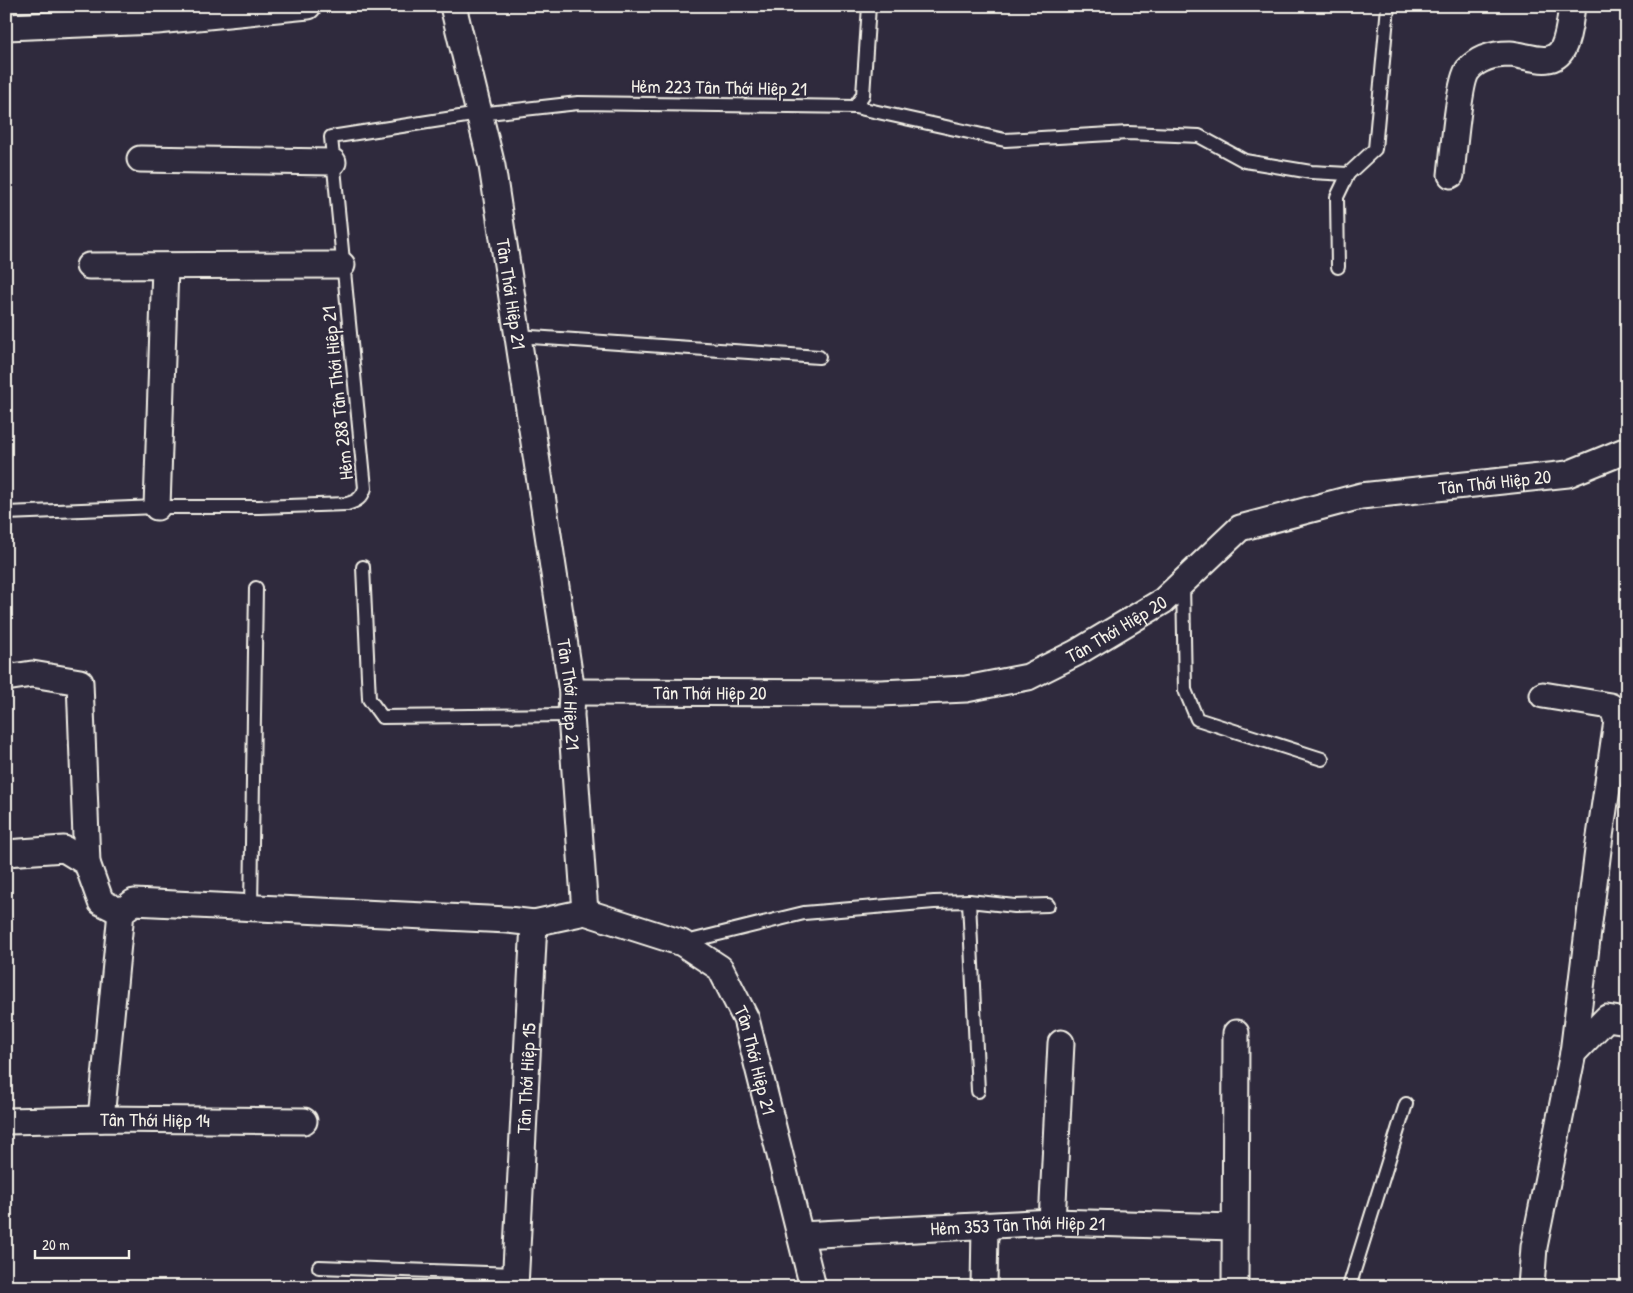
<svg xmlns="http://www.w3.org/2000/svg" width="1633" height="1293" font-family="'Patrick Hand',sans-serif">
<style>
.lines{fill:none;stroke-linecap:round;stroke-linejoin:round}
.lane-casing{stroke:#f4f1e8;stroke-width:16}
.street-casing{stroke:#f4f1e8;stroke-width:29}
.lane{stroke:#2f2a3d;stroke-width:12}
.street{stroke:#2f2a3d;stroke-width:25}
.labels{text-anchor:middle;stroke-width:4.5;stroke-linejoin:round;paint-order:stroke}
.street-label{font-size:19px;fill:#f4f1e8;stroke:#2f2a3d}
</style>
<rect width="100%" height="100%" fill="#2f2a3d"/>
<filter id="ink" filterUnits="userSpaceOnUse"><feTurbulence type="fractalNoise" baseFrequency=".02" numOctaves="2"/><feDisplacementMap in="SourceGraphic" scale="10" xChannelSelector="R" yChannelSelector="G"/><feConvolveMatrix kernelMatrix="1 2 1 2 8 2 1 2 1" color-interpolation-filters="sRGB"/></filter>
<g filter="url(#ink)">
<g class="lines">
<defs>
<g id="lane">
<path d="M855,107L1005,140L1128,133L1199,136L1245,161L1311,172L1348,174L1375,149L1388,6"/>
<path d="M1338,267L1337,197L1348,174"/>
<path d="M517,336L819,357"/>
<path d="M6,513L157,507H259L347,504C357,501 362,498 365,488L331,137L479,114L578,103L855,107L863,95L869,6"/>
<path d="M363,567L369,699L382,717L571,715"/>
<path d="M1183,582L1185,690L1197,719L1322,759"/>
<path d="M969,901L1015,906L1048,905"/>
<path d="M251,907L256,588"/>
<path d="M682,943L804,913L934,902L969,901L978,1091"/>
<path d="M319,1267L515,1274"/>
<path d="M1349,1287L1406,1104"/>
</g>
<g id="street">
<path id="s1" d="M453,6L492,166L572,692L571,715L585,912L682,943L720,968L746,1019L813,1287"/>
<path d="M6,27L157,21L308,6"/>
<path d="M140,159L333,162"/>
<path d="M1451,175C1453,157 1459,81 1468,70C1479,57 1495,54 1510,54C1528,55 1552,69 1563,48C1569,36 1570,19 1572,6"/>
<path d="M89,266L342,265"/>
<path d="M157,507L165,267"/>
<path d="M6,678L32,674L80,682L87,863L101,902L121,912"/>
<path id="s2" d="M572,692L881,693L966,689L1028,677L1076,653L1163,601L1240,528L1361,496L1568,474L1627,450"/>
<path d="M1543,695L1610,706L1614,712L1617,721L1598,850L1573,1053"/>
<path d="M6,853L64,849L87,863"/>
<path d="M101,1119L121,912L134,902L508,920L534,923"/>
<path id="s3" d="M6,1121L101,1119L304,1121"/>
<path d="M1052,1222L1061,1043"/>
<path id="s4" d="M800,1235L1052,1222L1235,1227"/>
<path id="s5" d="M515,1287L534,923L585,912"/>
<path d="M984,1287L985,1225"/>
<path d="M1235,1287L1236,1033"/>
<path d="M1531,1287L1534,1247L1573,1053L1607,1018L1627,1021"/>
</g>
</defs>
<!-- lane casing -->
<use href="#lane" class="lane-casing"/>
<!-- street casing -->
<use href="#street" class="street-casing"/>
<!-- lane -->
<use href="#lane" class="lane"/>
<!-- street -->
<use href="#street" class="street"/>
</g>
</g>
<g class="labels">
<!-- street labels -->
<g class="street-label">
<text transform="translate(719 87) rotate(1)" y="7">Hẻm 223 Tân Thới Hiêp 21</text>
<text dy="7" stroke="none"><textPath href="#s1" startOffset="294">Tân Thới Hiệp 21</textPath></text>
<text transform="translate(337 393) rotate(-96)" y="7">Hẻm 288 Tân Thới Hiêp 21</text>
<text dy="7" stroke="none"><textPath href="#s2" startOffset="978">Tân Thới Hiệp 20</textPath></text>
<text dy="7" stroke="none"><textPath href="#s2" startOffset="558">Tân Thới Hiệp 20</textPath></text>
<text dy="7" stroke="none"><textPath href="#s2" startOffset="138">Tân Thới Hiệp 20</textPath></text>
<text dy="7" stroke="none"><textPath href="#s1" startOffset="699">Tân Thới Hiệp 21</textPath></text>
<text dy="7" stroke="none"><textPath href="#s1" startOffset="1164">Tân Thới Hiệp 21</textPath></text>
<text dy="7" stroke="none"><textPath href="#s5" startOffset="209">Tân Thới Hiệp 15</textPath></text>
<text dy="7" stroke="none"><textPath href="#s3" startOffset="149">Tân Thới Hiệp 14</textPath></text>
<text dy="7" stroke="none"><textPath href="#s4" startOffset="218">Hẻm 353 Tân Thới Hiệp 21</textPath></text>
</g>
</g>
<!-- margin -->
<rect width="1633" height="1293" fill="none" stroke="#2f2a3d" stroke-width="25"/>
<rect x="12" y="12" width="1608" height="1268" fill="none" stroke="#f4f1e8" stroke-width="2" filter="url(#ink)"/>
<!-- scale -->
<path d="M35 1250v8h94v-8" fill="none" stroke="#f4f1e8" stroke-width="2.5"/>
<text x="42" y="1250" font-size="15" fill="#f4f1e8" stroke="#2f2a3d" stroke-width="4" paint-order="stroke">20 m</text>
</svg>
